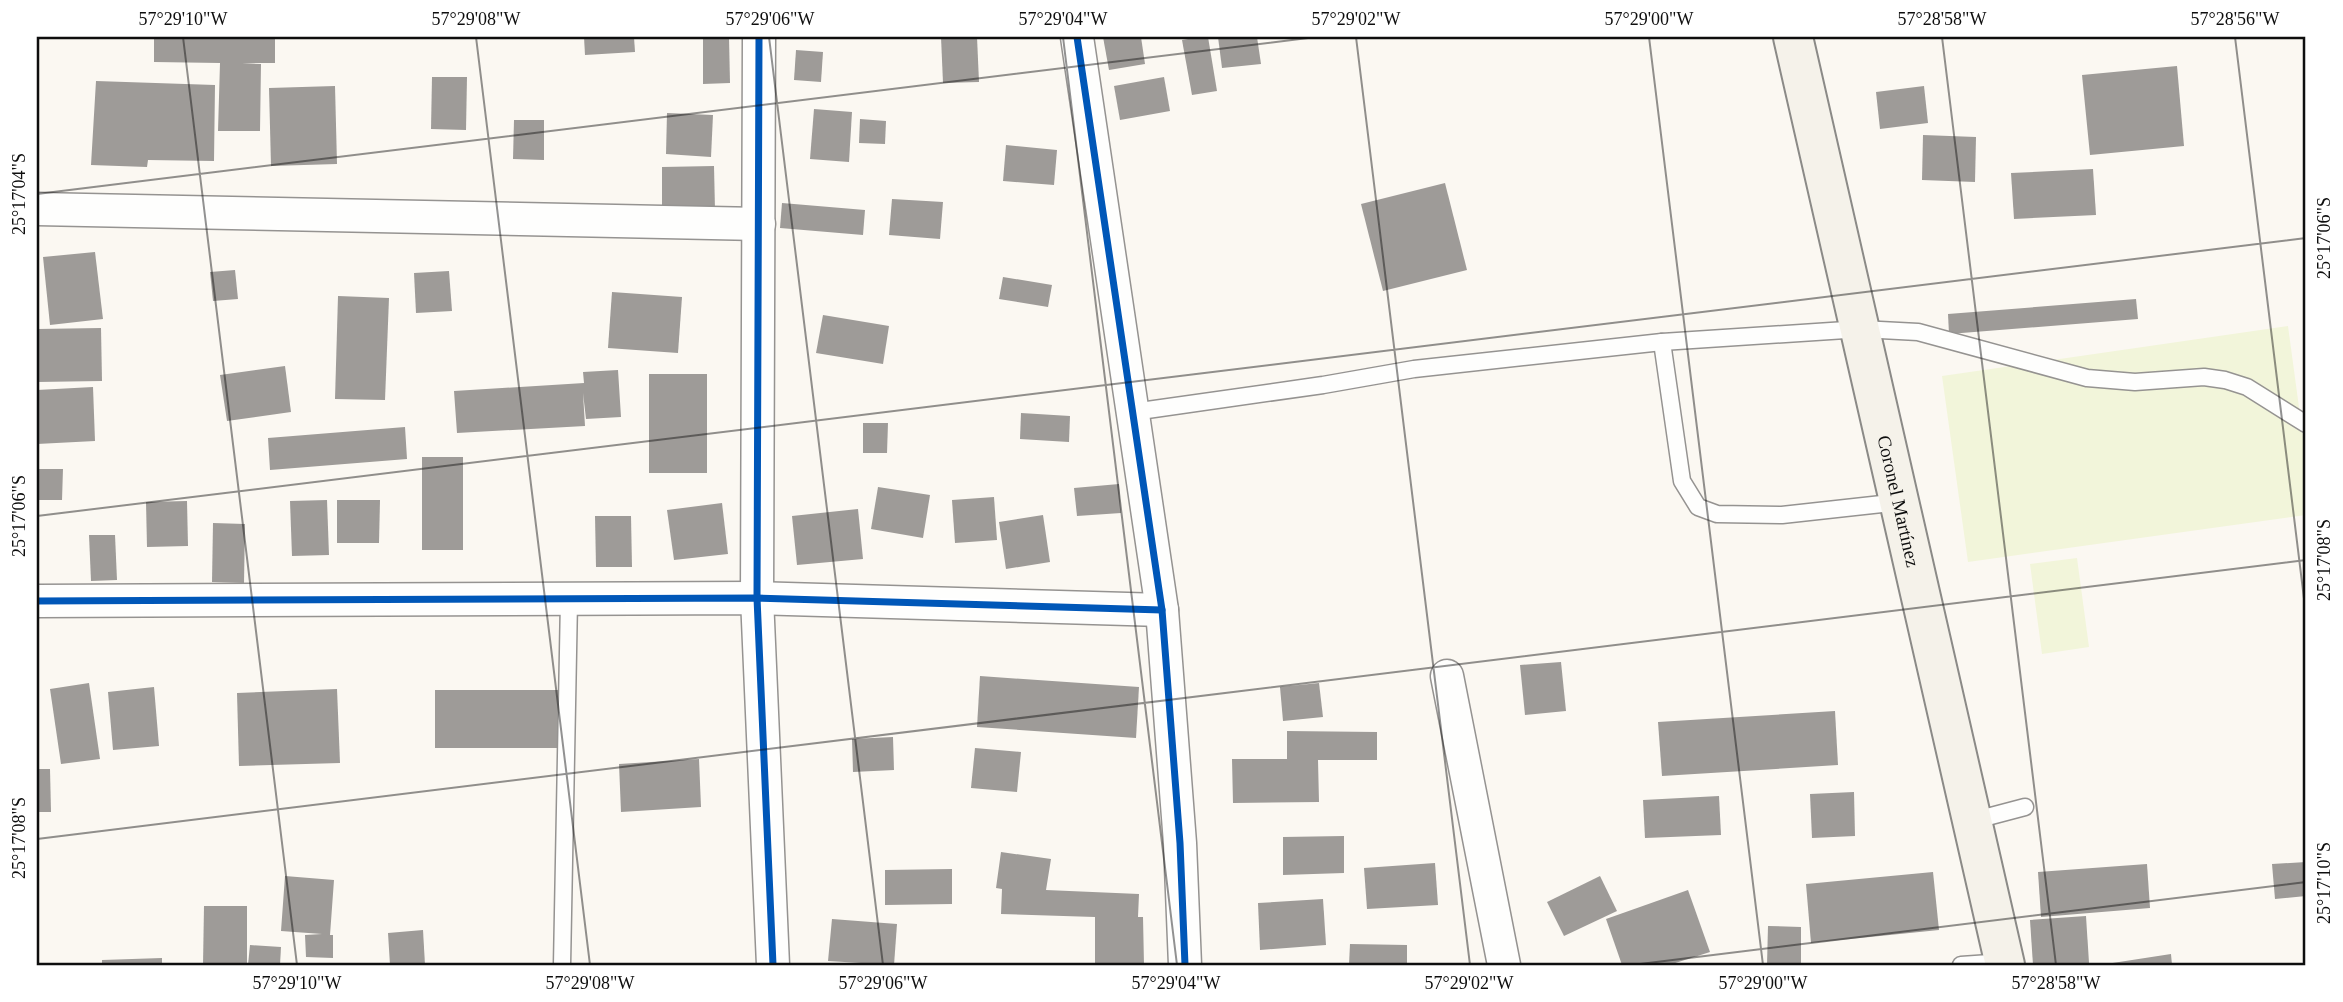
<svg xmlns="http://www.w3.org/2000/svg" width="2343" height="1002" font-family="'Times New Roman',serif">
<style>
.pitch{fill:#f2f5da}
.building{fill:#9e9b98}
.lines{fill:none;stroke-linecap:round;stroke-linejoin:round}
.service-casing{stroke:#959391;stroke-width:19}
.minor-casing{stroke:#959391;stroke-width:35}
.secondary-casing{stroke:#8b8a87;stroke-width:42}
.service{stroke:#fefefd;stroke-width:16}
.minor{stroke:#fefefd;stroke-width:32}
.secondary{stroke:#f5f2ea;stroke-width:38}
.cycleway-casing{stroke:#fff;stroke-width:11}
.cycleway{stroke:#0057b8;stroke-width:7}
.ticks{fill:none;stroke:#0e0e0e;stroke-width:2;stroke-opacity:0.45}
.labels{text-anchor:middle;stroke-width:7;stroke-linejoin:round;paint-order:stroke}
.street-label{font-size:19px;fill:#0e0e0e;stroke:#fff}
.neatline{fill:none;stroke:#0e0e0e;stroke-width:2.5}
.ticks-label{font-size:18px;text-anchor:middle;fill:#0e0e0e}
</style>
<rect width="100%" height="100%" fill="#fbf8f2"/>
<!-- pitch -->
<g class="pitch">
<path d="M2288,326L2306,459V515L1968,562L1942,376Z"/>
<path d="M2077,558L2089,647L2042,654L2030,564Z"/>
</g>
<!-- building -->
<g class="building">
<path d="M154,37H275V63H242L261,64L260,131H218L220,63L154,62Z"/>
<path d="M584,37H634L635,52L585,55Z"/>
<path d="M703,37H729L730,83L703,84Z"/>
<path d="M941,37H977L979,82L943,83Z"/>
<path d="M1103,37H1141L1145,64L1109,70Z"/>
<path d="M1200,37H1208L1217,91L1192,95L1182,40Z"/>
<path d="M1218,37H1257L1261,64L1222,68Z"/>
<path d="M796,50L823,52L821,82L794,80Z"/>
<path d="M2177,66L2184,146L2090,155L2082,75Z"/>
<path d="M432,77H467L466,130L431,129Z"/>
<path d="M1164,77L1170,111L1120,120L1114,86Z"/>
<path d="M96,81L215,85L214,161L148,160L147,167L91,165Z"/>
<path d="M335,86L337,164L271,166L269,88Z"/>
<path d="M1924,86L1928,123L1880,129L1876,92Z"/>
<path d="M814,109L852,112L849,162L810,159Z"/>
<path d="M667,113L713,115L711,157L666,154Z"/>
<path d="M860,119L886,121L885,144L859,143Z"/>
<path d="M514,120H544V160L513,159Z"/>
<path d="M1923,135L1976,137L1975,182L1922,180Z"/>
<path d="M1006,145L1057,150L1054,185L1003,181Z"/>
<path d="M714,166L715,210H662V167Z"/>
<path d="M2093,169L2096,215L2014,219L2011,173Z"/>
<path d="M1445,183L1467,270L1383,291L1361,204Z"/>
<path d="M892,199L943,202L940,239L889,235Z"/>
<path d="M782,203L865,210L863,235L780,228Z"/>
<path d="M95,252L103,319L50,325L43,257Z"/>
<path d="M235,270L238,299L213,301L210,272Z"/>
<path d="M449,271L452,311L416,313L414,273Z"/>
<path d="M1003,277L1052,285L1048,307L999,299Z"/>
<path d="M612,292L682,297L678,353L608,348Z"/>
<path d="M338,296L389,298L385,400L335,399Z"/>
<path d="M2136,299L2138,319L1949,334L1948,314Z"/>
<path d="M823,315L889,326L883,364L816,353Z"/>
<path d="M101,328L102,381L37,382V329Z"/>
<path d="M285,366L291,412L227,421L220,375Z"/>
<path d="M618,370L621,417L586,419L583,393L585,426L457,433L454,391L584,383L583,372Z"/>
<rect x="649" y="374" width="58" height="99"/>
<path d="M93,387L95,441L37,444V390Z"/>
<path d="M1021,413L1070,416L1069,442L1020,439Z"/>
<path d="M863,423H888L887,453H863Z"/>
<path d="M405,427L407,459L270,470L268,438Z"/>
<rect x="422" y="457" width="41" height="93"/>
<path d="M37,469H63L62,500H37Z"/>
<path d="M1119,484L1121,513L1077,516L1074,488Z"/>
<path d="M878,487L930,495L923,538L871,529Z"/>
<path d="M994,497L997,540L955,543L952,500Z"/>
<path d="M327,500L329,555L292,556L290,501Z"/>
<path d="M337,500H380L379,543H337Z"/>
<path d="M187,501L188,546L147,547L146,502Z"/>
<path d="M722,503L728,554L674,560L667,510Z"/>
<path d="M858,509L863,559L797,565L792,516Z"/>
<path d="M1043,515L1050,562L1006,569L999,522Z"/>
<path d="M595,516H631L632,567H596Z"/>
<path d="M213,523L245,524L244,583L212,582Z"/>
<path d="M89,535H115L117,580L91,581Z"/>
<path d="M1561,662L1566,711L1525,715L1520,665Z"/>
<path d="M980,676L1139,687L1136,738L977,727Z"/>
<path d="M89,683L100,759L61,764L50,689Z"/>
<path d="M1319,683L1323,717L1283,721L1280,687Z"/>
<path d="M154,687L159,746L113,750L108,692Z"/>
<path d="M337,689L340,763L239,766L237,693Z"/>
<path d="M435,690H558L559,748H435Z"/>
<path d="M1835,711L1838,765L1662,776L1658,722Z"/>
<path d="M1287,731L1377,732V760H1318L1319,802L1233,803L1232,759H1287Z"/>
<path d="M893,737L894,770L853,772L852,739Z"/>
<path d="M975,748L1021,752L1017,792L971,788Z"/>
<path d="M699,759L701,807L621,812L619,764Z"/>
<path d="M37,769H50L51,812H37Z"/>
<path d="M1854,792L1855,836L1812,838L1810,794Z"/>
<path d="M1719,796L1721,835L1645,838L1643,800Z"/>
<path d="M1344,836V873L1283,875V837Z"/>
<path d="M1001,852L1051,859L1046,890L1139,894L1138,917H1143L1144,965H1095V917L1001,914L1002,889L996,888Z"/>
<path d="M2306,862V896L2275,899L2272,864Z"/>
<path d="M1435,863L1438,905L1367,909L1364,868Z"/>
<path d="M2147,864L2150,908L2041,917L2038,872Z"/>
<path d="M952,869V904L885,905V870Z"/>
<path d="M1933,872L1939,930L1811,943L1806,884Z"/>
<path d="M285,876L334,880L330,935H333V958L306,957L305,935L322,934L281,931Z"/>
<path d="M1600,876L1617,911L1564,936L1547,902Z"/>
<path d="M1688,890L1710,952L1669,965H1622L1606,919Z"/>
<path d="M1323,899L1326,945L1260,950L1258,903Z"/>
<path d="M204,906H247V965H203Z"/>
<path d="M2086,916L2089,963L2033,965L2030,920Z"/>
<path d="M832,919L897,924L894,965L828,961Z"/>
<path d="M1768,926L1801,927V965H1767Z"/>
<path d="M423,930L425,965H390L388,933Z"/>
<path d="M1350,944L1407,945V965H1349Z"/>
<path d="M250,945L281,947L280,965H248Z"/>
<path d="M2171,954L2172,965H2106V964Z"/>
<path d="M162,958V965H102V960Z"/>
</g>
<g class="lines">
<defs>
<g id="service">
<path d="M1662,342L1682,481L1698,507L1717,514L1782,515L1900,502"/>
<path d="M1133,412L1323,385L1414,369L1662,342L1861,329L1918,332L2087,378L2135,382L2204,377L2225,380L2247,387L2306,424"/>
<path d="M1972,821L2025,807"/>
<path d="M562,965L569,600"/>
<path d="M1961,965L2004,962"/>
</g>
<g id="minor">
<path d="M759,37L757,598L773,965"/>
<path d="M1077,37L1162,610L1180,843L1185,965"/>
<path d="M37,209L759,224"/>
<path d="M37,601L757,598L1162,610"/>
<path d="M1447,676L1504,965"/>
</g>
<g id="secondary">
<path id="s1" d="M1793,37L2005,965"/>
</g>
</defs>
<!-- service casing -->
<use href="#service" class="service-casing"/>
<!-- minor casing -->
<use href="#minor" class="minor-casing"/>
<!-- secondary casing -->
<use href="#secondary" class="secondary-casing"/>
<!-- service -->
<use href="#service" class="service"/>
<!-- minor -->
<use href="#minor" class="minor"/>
<!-- secondary -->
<use href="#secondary" class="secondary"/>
<defs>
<g id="cycleway">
<path d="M759,37L757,598L773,965"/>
<path d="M1077,37L1162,610L1180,843L1185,965"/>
<path d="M37,601L757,598L1162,610"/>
</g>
</defs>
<!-- cycleway casing -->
<use href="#cycleway" class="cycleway-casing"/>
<!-- cycleway -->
<use href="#cycleway" class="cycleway"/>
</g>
<!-- ticks -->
<path class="ticks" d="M183,37L297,965M476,37L590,965M769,37L883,965M1063,37L1177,965M1356,37L1470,965M1649,37L1763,965M1942,37L2056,965M2235,37L2306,615M37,194L1316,37M37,516L2306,238M37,839L2306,560M1632,965L2306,882"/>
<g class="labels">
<!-- street labels -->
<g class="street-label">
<text dy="7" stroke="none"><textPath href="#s1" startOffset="476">Coronel Martínez</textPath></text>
</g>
</g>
<!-- border -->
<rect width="2343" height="1002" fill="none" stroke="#ffffff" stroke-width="77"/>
<rect x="38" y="38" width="2266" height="926" class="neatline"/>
<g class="ticks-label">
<text x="183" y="25">57°29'10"W</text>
<text x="476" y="25">57°29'08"W</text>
<text x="770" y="25">57°29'06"W</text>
<text x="1063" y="25">57°29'04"W</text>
<text x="1356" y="25">57°29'02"W</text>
<text x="1649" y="25">57°29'00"W</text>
<text x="1942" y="25">57°28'58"W</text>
<text x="2235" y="25">57°28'56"W</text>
<text transform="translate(19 194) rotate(-90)" y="6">25°17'04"S</text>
<text transform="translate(2324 238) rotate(-90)" y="6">25°17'06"S</text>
<text transform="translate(19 516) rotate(-90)" y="6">25°17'06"S</text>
<text transform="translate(2324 560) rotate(-90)" y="6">25°17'08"S</text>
<text transform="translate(19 838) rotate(-90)" y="6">25°17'08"S</text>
<text transform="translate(2324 883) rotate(-90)" y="6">25°17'10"S</text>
<text x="297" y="989">57°29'10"W</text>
<text x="590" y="989">57°29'08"W</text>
<text x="883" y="989">57°29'06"W</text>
<text x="1176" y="989">57°29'04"W</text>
<text x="1469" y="989">57°29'02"W</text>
<text x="1763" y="989">57°29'00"W</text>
<text x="2056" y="989">57°28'58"W</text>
</g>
</svg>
